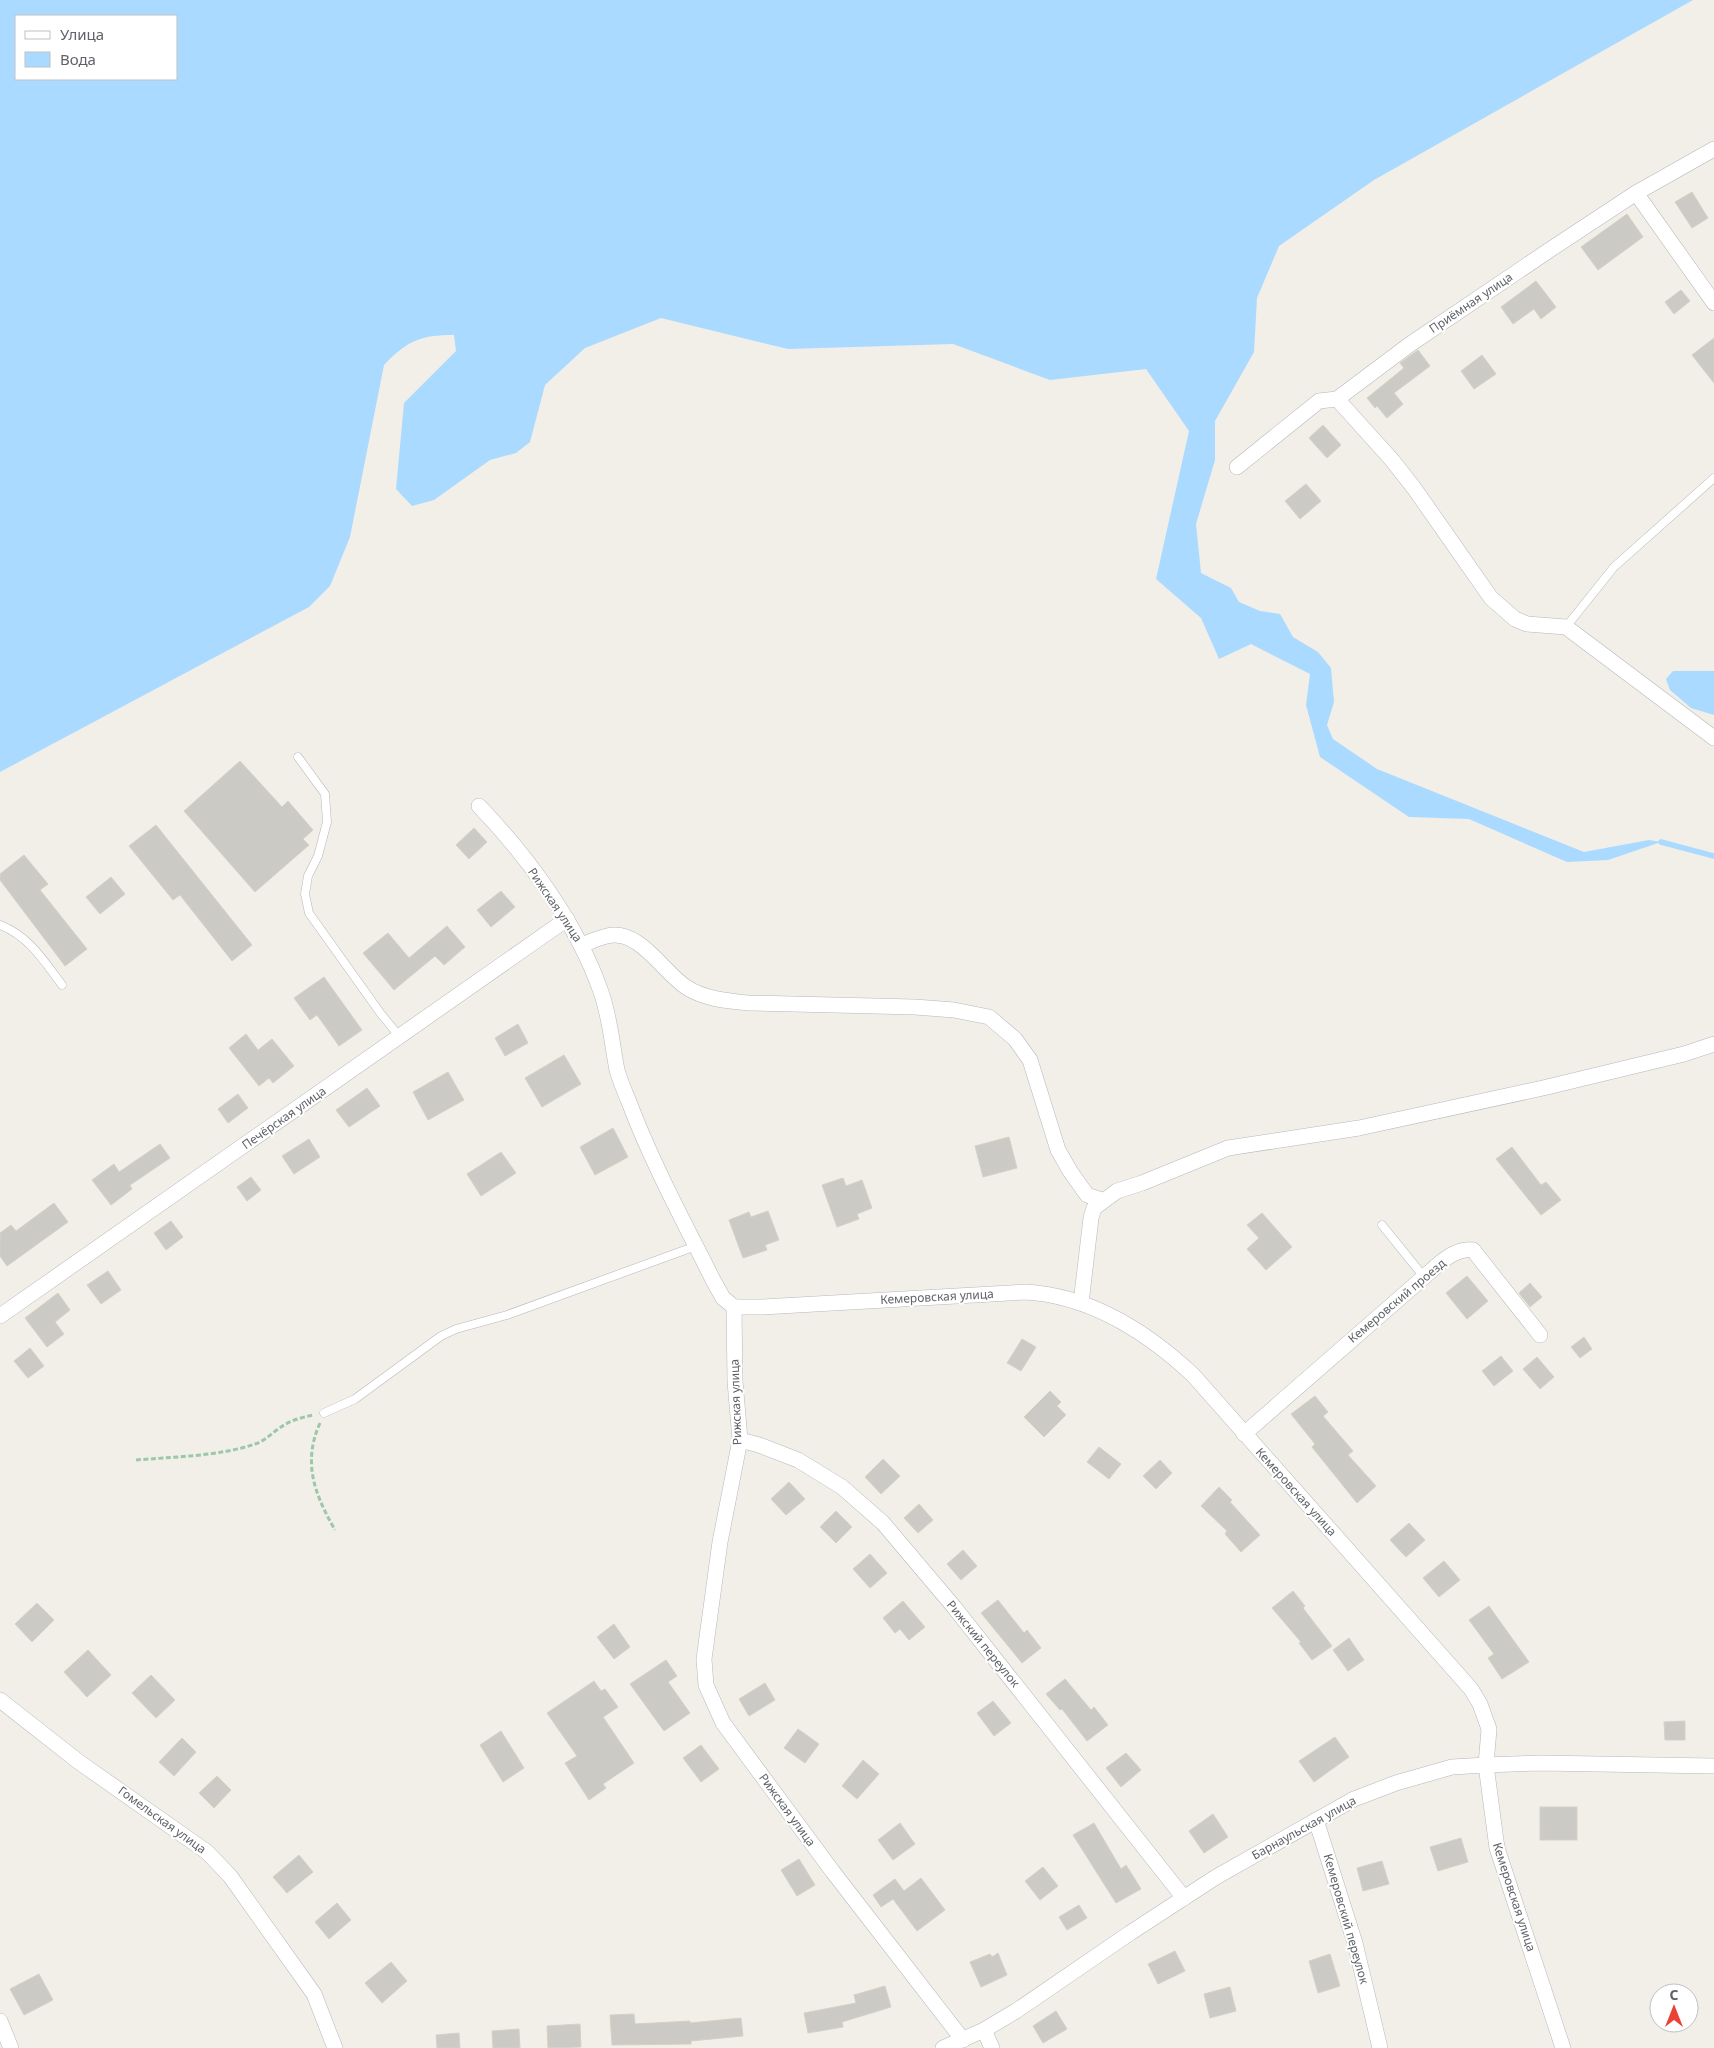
<svg xmlns="http://www.w3.org/2000/svg" width="1714" height="2048" font-family="'Noto Sans',sans-serif">
<style>
.water{fill:#aadaff;fill-rule:evenodd}
.lines{fill:none;stroke-linecap:round;stroke-linejoin:round}
.stream{stroke:#aadaff;stroke-width:5.5}
.building{fill:#cccac5;stroke:#d6d1c6}
.lane-casing{stroke:#b5b8bc;stroke-width:9}
.street-casing{stroke:#b5b8bc;stroke-width:16}
.path{stroke:#9cc7a9;stroke-width:3;stroke-dasharray:5 2.5;stroke-linecap:butt}
.lane{stroke:#fff;stroke-width:8}
.street{stroke:#fff;stroke-width:15}
.labels{text-anchor:middle;stroke-width:4;stroke-linejoin:round;paint-order:stroke}
.street-label{font-size:12px;fill:#5f6368;stroke:#fff}
</style>
<rect width="100%" height="100%" fill="#f1efe8"/>
<!-- water -->
<g class="water">
<path d="M0,0H1693L1374,180L1279,246L1257,298L1254,352L1215,421V460L1196,524L1201,573L1231,588L1239,602L1260,611L1280,614L1293,637L1318,652L1331,668L1334,702L1327,725L1333,739L1377,769L1584,852L1649,840L1661,842L1608,860L1567,862L1469,819L1409,817L1320,757L1306,705L1310,674L1251,644L1219,659L1201,618L1156,579L1189,431L1146,369L1050,380L953,344L788,349L661,318L585,348L545,385L530,442L516,453L490,460L434,500L412,506L396,489L404,403L456,351L454,335C420,335 407,341 384,365L350,537L330,586L309,607L0,772ZM16,16H176V79H16Z"/>
<path d="M1673,671H1714V715L1691,708L1670,690L1666,679Z"/>
</g>
<g class="lines">
<!-- stream -->
<path class="stream" d="M1661,842L1714,856"/>
</g>
<!-- building -->
<g class="building">
<path d="M1692,192L1708,218L1692,228L1675,202Z"/>
<path d="M1627,214L1643,237L1598,270L1581,247Z"/>
<path d="M1536,281L1556,307L1541,319L1534,309L1513,324L1501,307Z"/>
<path d="M1681,290L1690,301L1674,314L1665,302Z"/>
<path d="M1714,338V383L1692,355Z"/>
<path d="M1418,350L1430,366L1394,393L1403,404L1387,418L1377,406L1375,408L1367,398L1404,368L1400,363Z"/>
<path d="M1482,355L1496,374L1474,389L1461,371Z"/>
<path d="M1323,425L1341,445L1327,458L1309,438Z"/>
<path d="M1306,484L1321,501L1300,519L1285,501Z"/>
<path d="M240,761L282,807L288,801L313,830L303,839L309,845L255,892L184,811Z"/>
<path d="M156,825L252,945L232,961L180,895L173,900L129,846Z"/>
<path d="M474,828L487,842L469,859L456,845Z"/>
<path d="M24,855L48,884L40,890L87,949L65,966L0,880V874Z"/>
<path d="M111,877L125,894L100,914L86,897Z"/>
<path d="M501,891L515,907L491,927L477,910Z"/>
<path d="M447,926L465,947L444,965L435,956L394,990L363,953L388,933L409,958Z"/>
<path d="M324,977L362,1030L339,1046L317,1015L310,1020L294,998Z"/>
<path d="M518,1024L528,1043L505,1056L495,1038Z"/>
<path d="M246,1034L258,1050L272,1039L294,1066L273,1083L269,1078L259,1086L229,1048Z"/>
<path d="M564,1055L581,1084L542,1107L525,1078Z"/>
<path d="M448,1072L464,1100L428,1120L413,1092Z"/>
<path d="M367,1088L380,1106L349,1127L336,1110Z"/>
<path d="M238,1094L248,1108L228,1123L218,1109Z"/>
<path d="M613,1128L628,1157L595,1175L580,1147Z"/>
<path d="M1009,1137L1017,1168L983,1177L975,1146Z"/>
<path d="M309,1139L320,1157L294,1174L282,1156Z"/>
<path d="M160,1144L170,1158L130,1185L132,1189L111,1205L92,1180L114,1164L119,1172Z"/>
<path d="M1512,1147L1541,1185L1546,1182L1561,1200L1541,1215L1496,1159Z"/>
<path d="M501,1152L516,1173L481,1196L467,1174Z"/>
<path d="M251,1177L261,1190L247,1201L237,1187Z"/>
<path d="M843,1178L846,1186L862,1180L872,1208L857,1214L859,1219L837,1227L822,1185Z"/>
<path d="M54,1203L68,1222L7,1266L0,1256V1233L11,1225L16,1231Z"/>
<path d="M768,1211L779,1240L765,1245L767,1250L743,1258L729,1220L749,1212L751,1217Z"/>
<path d="M1262,1213L1292,1247L1266,1270L1247,1249L1259,1238L1247,1225Z"/>
<path d="M171,1221L183,1237L166,1250L154,1233Z"/>
<path d="M108,1271L121,1290L101,1304L87,1285Z"/>
<path d="M1467,1276L1488,1301L1467,1319L1446,1293Z"/>
<path d="M1530,1283L1542,1297L1530,1307L1519,1293Z"/>
<path d="M58,1293L70,1310L55,1322L64,1334L47,1347L25,1318Z"/>
<path d="M1584,1337L1592,1349L1580,1358L1571,1347Z"/>
<path d="M1022,1339L1036,1347L1021,1371L1007,1363Z"/>
<path d="M30,1348L44,1366L28,1378L14,1361Z"/>
<path d="M1501,1356L1513,1371L1494,1386L1482,1371Z"/>
<path d="M1537,1357L1554,1377L1540,1389L1523,1369Z"/>
<path d="M1050,1391L1061,1402L1057,1406L1066,1415L1044,1437L1024,1417Z"/>
<path d="M1315,1396L1328,1412L1323,1416L1353,1451L1348,1455L1376,1486L1357,1503L1312,1447L1315,1444L1291,1414Z"/>
<path d="M1099,1447L1121,1464L1109,1479L1087,1462Z"/>
<path d="M883,1459L900,1476L881,1494L865,1477Z"/>
<path d="M1160,1460L1172,1473L1156,1489L1143,1476Z"/>
<path d="M789,1482L805,1499L786,1515L771,1499Z"/>
<path d="M1219,1487L1232,1500L1230,1502L1260,1535L1241,1552L1225,1534L1227,1531L1201,1506Z"/>
<path d="M919,1504L933,1520L918,1533L904,1518Z"/>
<path d="M836,1511L852,1527L836,1543L820,1527Z"/>
<path d="M1409,1523L1425,1540L1406,1557L1390,1540Z"/>
<path d="M963,1550L977,1566L961,1580L947,1564Z"/>
<path d="M870,1554L887,1573L870,1588L853,1569Z"/>
<path d="M1444,1561L1460,1580L1439,1597L1423,1578Z"/>
<path d="M1293,1591L1305,1606L1303,1608L1332,1646L1312,1660L1299,1643L1301,1642L1272,1608Z"/>
<path d="M998,1600L1024,1633L1027,1630L1041,1648L1022,1663L981,1613Z"/>
<path d="M903,1601L925,1627L909,1640L900,1629L895,1633L883,1618Z"/>
<path d="M37,1603L54,1620L32,1642L15,1624Z"/>
<path d="M1489,1606L1529,1662L1502,1679L1488,1658L1494,1654L1469,1620Z"/>
<path d="M614,1624L630,1647L614,1659L597,1637Z"/>
<path d="M1349,1638L1364,1660L1348,1671L1333,1650Z"/>
<path d="M88,1650L111,1675L87,1697L64,1672Z"/>
<path d="M666,1660L677,1676L668,1682L690,1713L664,1731L630,1684Z"/>
<path d="M151,1675L175,1700L156,1718L132,1693Z"/>
<path d="M1065,1679L1091,1710L1094,1707L1108,1725L1087,1741L1062,1709L1060,1710L1046,1694Z"/>
<path d="M594,1681L601,1691L605,1689L618,1707L603,1717L634,1763L603,1784L606,1788L589,1800L565,1763L577,1756L547,1713Z"/>
<path d="M765,1683L775,1700L749,1716L739,1699Z"/>
<path d="M993,1701L1011,1723L994,1736L977,1713Z"/>
<path d="M1685,1721V1740H1665L1664,1722Z"/>
<path d="M798,1729L819,1744L805,1763L784,1748Z"/>
<path d="M501,1731L524,1768L503,1782L480,1745Z"/>
<path d="M1335,1737L1349,1757L1314,1782L1299,1761Z"/>
<path d="M182,1738L196,1752L174,1776L159,1762Z"/>
<path d="M701,1745L719,1769L701,1782L683,1758Z"/>
<path d="M1126,1753L1141,1770L1121,1787L1106,1768Z"/>
<path d="M863,1760L879,1774L857,1799L842,1786Z"/>
<path d="M217,1776L231,1790L214,1808L199,1793Z"/>
<rect x="1540" y="1807" width="37" height="33"/>
<path d="M1213,1814L1228,1837L1204,1853L1189,1831Z"/>
<path d="M900,1823L915,1844L893,1860L878,1840Z"/>
<path d="M1094,1823L1121,1869L1126,1865L1141,1889L1116,1903L1073,1835Z"/>
<path d="M1461,1838L1468,1862L1438,1871L1430,1847Z"/>
<path d="M299,1855L313,1872L287,1893L273,1877Z"/>
<path d="M799,1859L815,1885L797,1896L781,1870Z"/>
<path d="M1382,1861L1389,1884L1363,1891L1357,1868Z"/>
<path d="M1043,1867L1058,1886L1040,1900L1025,1881Z"/>
<path d="M921,1878L945,1910L917,1931L893,1899L881,1907L873,1895L895,1879L904,1891Z"/>
<path d="M337,1903L351,1920L329,1939L315,1922Z"/>
<path d="M1079,1905L1087,1918L1067,1930L1059,1917Z"/>
<path d="M1175,1951L1185,1971L1158,1984L1148,1964Z"/>
<path d="M998,1953L1007,1975L981,1987L970,1962L990,1954L992,1957Z"/>
<path d="M1330,1954L1340,1986L1318,1993L1309,1961Z"/>
<path d="M391,1962L407,1981L382,2003L365,1983Z"/>
<path d="M39,1974L53,2000L24,2015L10,1989Z"/>
<path d="M885,1986L891,2007L842,2022L843,2027L808,2033L804,2013L856,2003L854,1995Z"/>
<path d="M1230,1987L1236,2011L1210,2018L1204,1994Z"/>
<path d="M1056,2011L1067,2029L1043,2043L1033,2026Z"/>
<path d="M634,2014L635,2024L690,2021V2023L741,2018L743,2036L691,2041V2044L612,2045L610,2015Z"/>
<path d="M580,2024L581,2047L548,2048L547,2026Z"/>
<path d="M519,2029L520,2048H493L492,2031Z"/>
<path d="M459,2033L460,2048H437L436,2035Z"/>
</g>
<g class="lines">
<defs>
<g id="lane">
<path d="M1566,627L1614,567L1714,478"/>
<path d="M298,757L325,794L327,822L318,856L308,876L305,894L309,913L381,1014L400,1037"/>
<path d="M0,925C29,936 44,961 62,985"/>
<path d="M1382,1225L1424,1277"/>
<path d="M324,1413L355,1399L441,1336L456,1329L507,1315L696,1246"/>
</g>
<g id="street">
<path d="M1636,193L1714,303"/>
<path d="M1337,399L1392,460L1414,488L1491,598L1515,619L1527,624L1566,627L1714,738"/>
<path d="M1237,467L1319,401L1337,399L1409,345L1548,251L1636,193L1714,149"/>
<path d="M479,806C528,857 578,925 601,992C610,1017 612,1044 617,1070C620,1081 625,1092 629,1102C652,1163 684,1222 713,1280L723,1298L734,1307L735,1381L740,1440L720,1542L704,1659L706,1685L723,1723L833,1872L963,2040"/>
<path d="M581,945C590,942 598,938 607,936C639,928 663,972 686,987C704,999 728,1001 749,1003L915,1007L954,1010L989,1017L1015,1039L1030,1060L1058,1150L1070,1171L1087,1195L1102,1200"/>
<path d="M1081,1303L1091,1218L1094,1208L1117,1191L1142,1183L1228,1148L1359,1128L1543,1088L1684,1054L1714,1044"/>
<path d="M734,1307H762L1026,1292C1090,1296 1147,1332 1193,1375L1471,1689L1480,1704L1489,1729L1486,1765L1497,1848L1563,2048"/>
<path d="M0,1316L567,919"/>
<path d="M1244,1434L1424,1277C1437,1266 1454,1247 1473,1250L1540,1335"/>
<path d="M740,1440L759,1445L798,1460L842,1487L883,1523L954,1607L1184,1898"/>
<path d="M0,1700L79,1762L207,1852L230,1876L314,1994L335,2048"/>
<path d="M1316,1820L1355,1943L1380,2048"/>
<path d="M0,2021L11,2048"/>
<path d="M984,2030L992,2048"/>
<path d="M943,2048L984,2030L1016,2011L1130,1933L1216,1877L1354,1799L1396,1783L1452,1767L1486,1765L1540,1763L1714,1766"/>
</g>
</defs>
<!-- lane casing -->
<use href="#lane" class="lane-casing"/>
<!-- street casing -->
<use href="#street" class="street-casing"/>
<!-- path -->
<g class="path">
<path d="M320,1423C302,1463 315,1495 335,1530"/>
<path d="M136,1460C172,1457 221,1456 255,1444C265,1441 273,1432 281,1427C291,1420 303,1417 314,1415"/>
</g>
<!-- lane -->
<use href="#lane" class="lane"/>
<!-- street -->
<use href="#street" class="street"/>
</g>
<g class="labels">
<!-- street labels -->
<g class="street-label">
<text transform="translate(1471 303) rotate(-34)" y="4">Приёмная улица</text>
<text transform="translate(555 905) rotate(56)" y="4">Рижская улица</text>
<text transform="translate(284 1118) rotate(-35)" y="4">Печёрская улица</text>
<text transform="translate(937 1297) rotate(-3)" y="4">Кемеровская улица</text>
<text transform="translate(1397 1301) rotate(-40)" y="4">Кемеровский проезд</text>
<text transform="translate(736 1402) rotate(-92)" y="4">Рижская улица</text>
<text transform="translate(1296 1492) rotate(48)" y="4">Кемеровская улица</text>
<text transform="translate(983 1644) rotate(51)" y="4">Рижский переулок</text>
<text transform="translate(787 1810) rotate(54)" y="4">Рижская улица</text>
<text transform="translate(162 1820) rotate(36)" y="4">Гомельская улица</text>
<text transform="translate(1304 1828) rotate(-29)" y="4">Барнаульская улица</text>
<text transform="translate(1514 1897) rotate(72)" y="4">Кемеровская улица</text>
<text transform="translate(1346 1919) rotate(74)" y="4">Кемеровский переулок</text>
</g>
</g>
<!-- legend -->
<rect x="15" y="15" width="162" height="65" fill="#ffffff" stroke="#bfc1c3"/>
<rect x="25" y="31" width="25" height="8" fill="#ffffff" stroke="#bfc1c3"/>
<text x="60" y="40" font-size="15" fill="#5f6368">Улица</text>
<rect x="25" y="52" width="25" height="15" fill="#aadaff" stroke="#bfc1c3"/>
<text x="60" y="65" font-size="15" fill="#5f6368">Вода</text>
<!-- north arrow -->
<g transform="translate(1674 2008)"><circle r="24" fill="#ffffff" stroke="#bfc1c3"/>
<path d="M0-4L9 19L0 12L-9 19Z" fill="#ea4335"/>
<text y="-8" font-size="14" font-weight="bold" text-anchor="middle" fill="#5f6368">С</text>
</g>
</svg>
